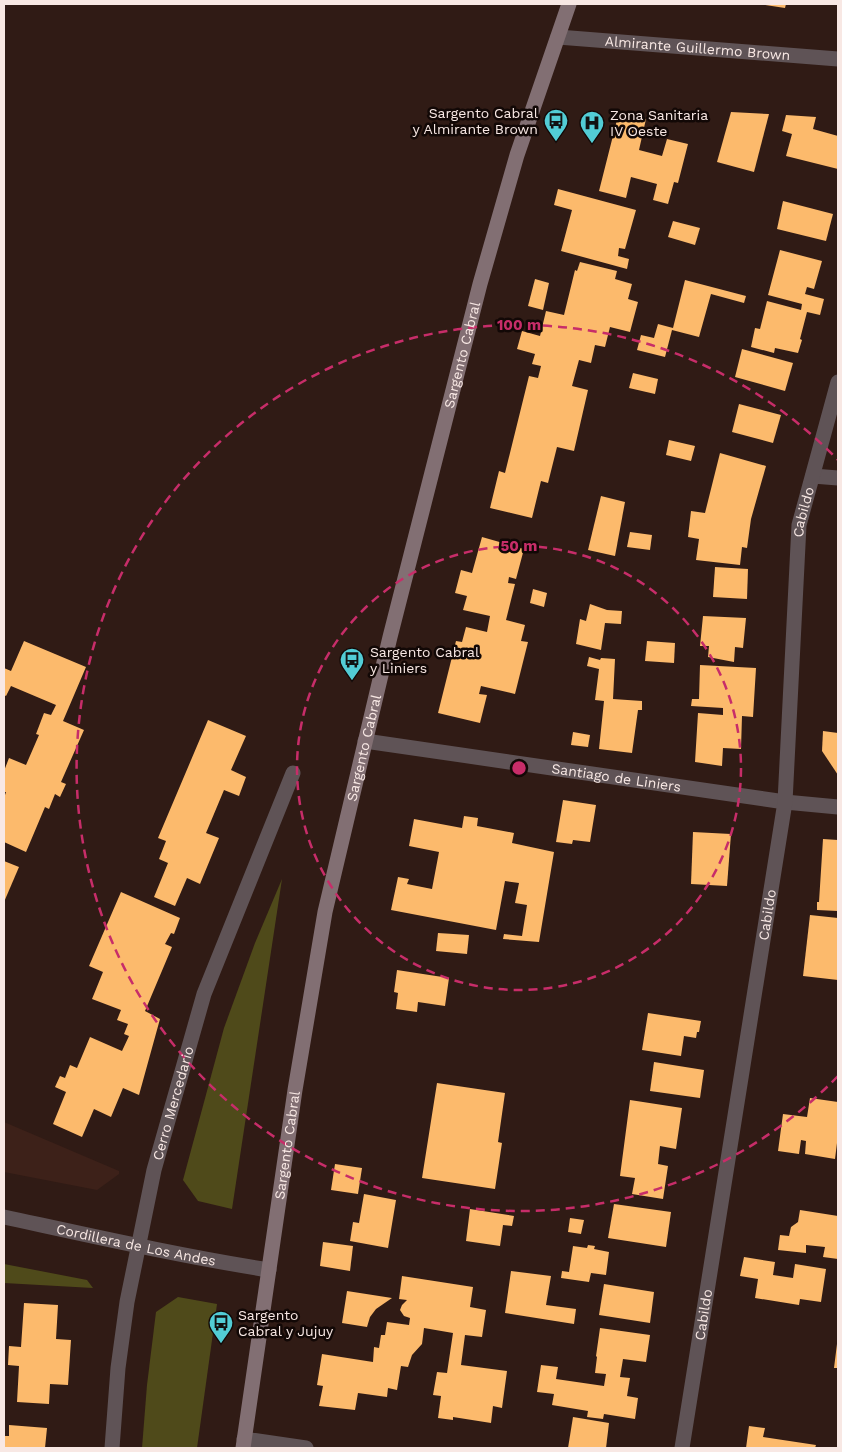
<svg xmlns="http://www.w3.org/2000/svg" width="842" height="1452" font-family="'Work Sans',sans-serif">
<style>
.built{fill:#3d2119}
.green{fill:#4f4a1a}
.building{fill:#fcba6c}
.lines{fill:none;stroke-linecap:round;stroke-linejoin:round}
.minor{stroke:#5f5356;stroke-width:15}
.tertiary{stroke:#5f5356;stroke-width:15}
.secondary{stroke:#826f73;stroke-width:15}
.ring{fill:none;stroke:#c72d69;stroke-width:2.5;stroke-dasharray:9 6}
.labels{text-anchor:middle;stroke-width:5;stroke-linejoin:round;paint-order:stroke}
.street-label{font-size:14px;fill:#f8e8e4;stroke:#120806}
.poi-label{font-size:14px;fill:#f8e8e4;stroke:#120806;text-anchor:start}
.centre{fill:#c72d69;stroke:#120806;stroke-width:2.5}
.ring-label{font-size:15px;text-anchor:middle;font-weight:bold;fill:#c72d69;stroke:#120806;stroke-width:5;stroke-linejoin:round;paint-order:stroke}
</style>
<rect width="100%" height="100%" fill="#301b15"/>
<!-- built -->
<path class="built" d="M4,1122L119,1171V1174L97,1190L4,1172Z"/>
<!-- green -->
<g class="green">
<path d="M282,879L232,1209L198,1201L183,1180L224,1028L255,943Z"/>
<path d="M4,1264L87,1280L93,1288L4,1283Z"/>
<path d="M178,1297L217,1304L197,1448H142L147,1385L156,1312Z"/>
</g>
<!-- building -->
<g class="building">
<path d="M758,4H786L785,8Z"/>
<path d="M619,112L646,119L639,150L662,156L667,139L688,144L678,183L674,182L668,204L653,200L657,184L631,177L626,198L599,191Z"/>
<path d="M731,112L769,114L754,172L717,162Z"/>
<path d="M786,115L816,117L813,129L838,136V169L786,156L792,134L782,131Z"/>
<path d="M558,189L636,210L625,249L619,248L618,256L629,259L627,269L561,251L572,210L554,205Z"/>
<path d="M783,201L833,214L826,241L777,229Z"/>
<path d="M673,221L700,228L695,245L668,237Z"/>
<path d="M780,250L822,261L814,289L807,287L805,294L824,299L820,315L807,312L800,339L802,340L798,353L775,348L774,353L751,347L755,328L760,329L767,301L801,310L802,304L768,295Z"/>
<path d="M580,262L617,271L615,279L632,284L628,299L638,302L630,332L610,327L605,347L595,345L591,363L579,360L572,386L588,390L574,451L557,447L548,483L541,481L532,518L490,508L499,471L505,473L529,376L538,378L541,366L532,364L535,354L517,349L522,331L540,336L546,311L564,315L575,270L577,271Z"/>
<path d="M535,279L549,283L543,310L528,306Z"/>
<path d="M685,280L746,296L744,303L711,294L699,337L672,330L665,357L637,350L641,335L654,338L658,324L673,328Z"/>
<path d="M742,349L793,363L785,391L735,377Z"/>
<path d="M633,373L658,379L655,394L629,388Z"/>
<path d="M739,404L781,415L773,443L732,432Z"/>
<path d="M669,440L695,446L691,461L666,455Z"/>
<path d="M720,453L766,466L751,519L747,548L742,547L740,565L696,560L699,539L688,537L691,511L705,513Z"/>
<path d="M601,496L625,502L615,556L588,550Z"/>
<path d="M630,532L652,535L650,550L627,547Z"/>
<path d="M482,537L524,549L516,579L509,577L508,583L515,584L506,620L525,625L521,641L528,642L515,694L481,686L479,694L487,695L480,723L438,713L456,641L462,642L466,627L487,632L490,616L463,610L467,596L455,593L461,570L472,573Z"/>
<path d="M715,567L748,569L747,599L713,597Z"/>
<path d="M533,589L547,593L544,607L530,603Z"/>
<path d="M590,604L607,610L622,611L621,624L605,623L601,650L576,644L580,619L586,621Z"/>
<path d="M703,616L746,618L743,648L735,647L734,662L708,657L709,646H700Z"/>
<path d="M24,641L86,667L63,721L84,730L61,782L66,784L60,797L55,794L49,809L45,807L26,852L4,842V798L6,792H4V771L9,758L26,765L39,735L36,734L44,713L51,715L56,705L11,686L6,696L4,695V668L11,671Z"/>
<path d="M647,641L675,643L674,663L645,661Z"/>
<path d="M589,657L600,660L601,658L615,659L613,699L642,701V710H638L632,753L599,749L604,701L595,700L599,669L587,666Z"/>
<path d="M700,665L756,668L753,717L742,716L741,749L723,748L722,766L695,762L698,713L723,715V708L691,706L692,699H699Z"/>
<path d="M208,720L246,736L231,770L246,777L239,796L224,790L206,833L219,838L200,884L187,878L175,906L154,897L168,863L159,859L166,841L158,838Z"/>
<path d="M823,731L838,733V775L822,751Z"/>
<path d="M573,732L590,735L588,747L571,745Z"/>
<path d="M563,800L596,805L590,842L573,840L572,844L556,842Z"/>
<path d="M464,816L478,818L477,826L514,833L512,843L554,852L539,942L503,939L504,934L522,936L527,905L515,903L519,883L505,881L496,930L391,910L398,877L409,879L407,884L432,889L439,852L409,846L414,819L462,828Z"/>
<path d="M693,832L731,834L727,886L691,884Z"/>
<path d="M823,839L838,840V911L817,910V902H819Z"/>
<path d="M4,861L19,867L4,902Z"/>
<path d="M121,892L180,918L174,934L171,933L165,944L172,947L145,1011L160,1019L139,1095L123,1088L111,1117L94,1109L82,1137L53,1124L66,1092L55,1087L60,1076L65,1078L70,1065L77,1068L90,1037L122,1051L129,1036L124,1034L128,1024L117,1020L121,1010L92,999L103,972L89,966Z"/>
<path d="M810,915L838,918V980L803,976Z"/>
<path d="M438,933L469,935L467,954L436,951Z"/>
<path d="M397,970L449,978L445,1006L418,1002L417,1012L396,1009L398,993L394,992Z"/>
<path d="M648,1013L701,1021L699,1032H697L696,1038L684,1036L681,1056L642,1050Z"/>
<path d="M654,1062L704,1070L700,1098L650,1091Z"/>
<path d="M437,1083L505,1093L498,1142L502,1143L495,1189L422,1178Z"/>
<path d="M810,1098L838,1102V1135L835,1159L805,1154L806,1141L801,1140L799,1154L778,1151L783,1114L807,1117Z"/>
<path d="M630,1100L682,1108L676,1149L660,1146L658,1164L668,1166L663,1199L632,1194L635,1178L620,1176Z"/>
<path d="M335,1164L362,1168L358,1194L331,1190Z"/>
<path d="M364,1194L396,1200L388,1248L350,1241L353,1222L359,1223Z"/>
<path d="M614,1204L671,1212L666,1247L608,1238Z"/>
<path d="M470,1209L514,1216L512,1226L503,1225L500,1246L466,1241Z"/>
<path d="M800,1210L838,1216V1259L823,1257L825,1247L806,1245V1253L778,1250L780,1235L789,1236L791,1227L798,1222Z"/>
<path d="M570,1218L584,1220L581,1234L568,1232Z"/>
<path d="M323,1242L353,1246L350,1271L320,1266Z"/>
<path d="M588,1245L595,1246L594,1249L609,1252L606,1275L591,1273L589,1282L561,1278L562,1271L569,1272L573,1246L587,1248Z"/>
<path d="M744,1257L775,1262L773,1275L793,1278L795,1264L826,1269L821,1302L800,1299L799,1305L755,1298L758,1279L740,1276Z"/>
<path d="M511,1271L551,1276L546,1305L576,1309L574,1324L505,1313Z"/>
<path d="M402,1276L473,1287L470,1307L486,1310L482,1337L465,1335L461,1365L507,1371L502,1408L493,1406L491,1423L453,1417V1420L438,1418L441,1396L433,1395L437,1372L447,1373L453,1333L424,1328L422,1344L412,1355L408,1367L401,1366L397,1390L388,1388L387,1397L358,1393L355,1410L319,1406L323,1386L317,1385L322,1354L373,1362L374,1347L379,1348L381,1335H385L387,1322L409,1325L410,1318L404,1316L400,1310L402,1305L407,1300L399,1299Z"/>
<path d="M604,1284L654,1292L650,1323L599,1315Z"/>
<path d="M347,1291L392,1298L376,1309L370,1317L367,1327L342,1323Z"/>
<path d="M24,1303L58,1305L56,1339L71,1340L68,1385L50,1384L49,1404L17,1402L19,1366L8,1365L9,1346L21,1347Z"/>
<path d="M600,1328L650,1335L646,1362L623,1359L620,1377L630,1378L627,1396L638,1398L635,1419L604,1414L603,1419L587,1417L588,1411L552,1405L554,1394L537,1392L541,1365L558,1367L556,1379L604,1386L606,1374L595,1373L597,1357L596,1356Z"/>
<path d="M837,1344L838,1345V1368H834Z"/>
<path d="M573,1417L609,1423L606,1448H568Z"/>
<path d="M9,1425L47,1428L45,1448H4V1436H9Z"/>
<path d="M749,1426L765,1428L763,1437L816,1445L815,1448H746Z"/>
</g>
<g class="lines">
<!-- minor -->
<g class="minor">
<path d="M813,476L838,478"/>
<path id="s1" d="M365,741L785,802L838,807"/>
<path id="s2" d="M4,1217C92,1236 180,1256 269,1270"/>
<path d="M244,1439L306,1448"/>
<path id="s3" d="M112,1448L118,1368L127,1302L154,1170L204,994L293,773"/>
<path id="s4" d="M682,1448L785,802L799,525L838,382"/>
</g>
<!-- tertiary -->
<path class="tertiary" id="s5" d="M558,37L838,59"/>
<!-- secondary -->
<path class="secondary" id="s6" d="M243,1448L295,1090L325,912L390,637L480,284L517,155L569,4"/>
</g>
<!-- distance rings -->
<g class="ring">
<circle cx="519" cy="768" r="222"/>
<path d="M838 1076A443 443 0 1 1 838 460"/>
</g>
<!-- icons -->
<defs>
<symbol id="bus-pin" viewBox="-11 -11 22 30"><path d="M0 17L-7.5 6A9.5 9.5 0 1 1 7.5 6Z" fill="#52ccd5" stroke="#120806"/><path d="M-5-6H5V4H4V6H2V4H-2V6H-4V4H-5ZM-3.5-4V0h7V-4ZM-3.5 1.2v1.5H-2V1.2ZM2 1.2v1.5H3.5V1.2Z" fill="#111"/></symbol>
<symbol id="hospital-pin" viewBox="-11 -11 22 30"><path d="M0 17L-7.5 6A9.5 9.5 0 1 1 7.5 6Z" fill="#52ccd5" stroke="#120806"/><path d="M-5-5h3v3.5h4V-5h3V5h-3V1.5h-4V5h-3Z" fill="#111"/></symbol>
</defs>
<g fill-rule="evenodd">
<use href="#bus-pin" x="542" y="107" width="28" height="38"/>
<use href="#hospital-pin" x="578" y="109" width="28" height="38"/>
<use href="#bus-pin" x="338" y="646" width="28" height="38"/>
<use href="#bus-pin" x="207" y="1309" width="28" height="38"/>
</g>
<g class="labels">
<!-- street labels -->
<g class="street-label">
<text dy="5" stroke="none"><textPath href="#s5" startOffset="140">Almirante Guillermo Brown</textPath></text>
<text dy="5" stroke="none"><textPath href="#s6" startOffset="1116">Sargento Cabral</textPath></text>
<text dy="5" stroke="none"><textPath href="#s4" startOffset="945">Cabildo</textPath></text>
<text dy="5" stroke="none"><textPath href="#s6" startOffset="711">Sargento Cabral</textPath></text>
<text dy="5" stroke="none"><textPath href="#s1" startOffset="254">Santiago de Liniers</textPath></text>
<text dy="5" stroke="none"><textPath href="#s4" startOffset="540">Cabildo</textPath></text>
<text dy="5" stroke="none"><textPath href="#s3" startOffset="351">Cerro Mercedario</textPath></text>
<text dy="5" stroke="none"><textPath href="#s6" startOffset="306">Sargento Cabral</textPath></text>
<text dy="5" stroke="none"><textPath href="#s2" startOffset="135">Cordillera de Los Andes</textPath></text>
<text dy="5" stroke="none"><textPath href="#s4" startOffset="135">Cabildo</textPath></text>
</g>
<!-- poi labels -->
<g class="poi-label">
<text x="538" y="118" text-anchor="end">Sargento Cabral<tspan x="538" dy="16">y Almirante Brown</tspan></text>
<text x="610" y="120">Zona Sanitaria<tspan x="610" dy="16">IV Oeste</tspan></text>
<text x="370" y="657">Sargento Cabral<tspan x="370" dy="16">y Liniers</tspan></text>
<text x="238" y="1320">Sargento<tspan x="238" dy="16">Cabral y Jujuy</tspan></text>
</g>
</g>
<circle cx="519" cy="768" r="8" class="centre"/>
<g class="ring-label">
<text x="519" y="330">100 m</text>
<text x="519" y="551">50 m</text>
</g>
<!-- border -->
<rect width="842" height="1452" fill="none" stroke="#f8e8e4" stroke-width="10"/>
</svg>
